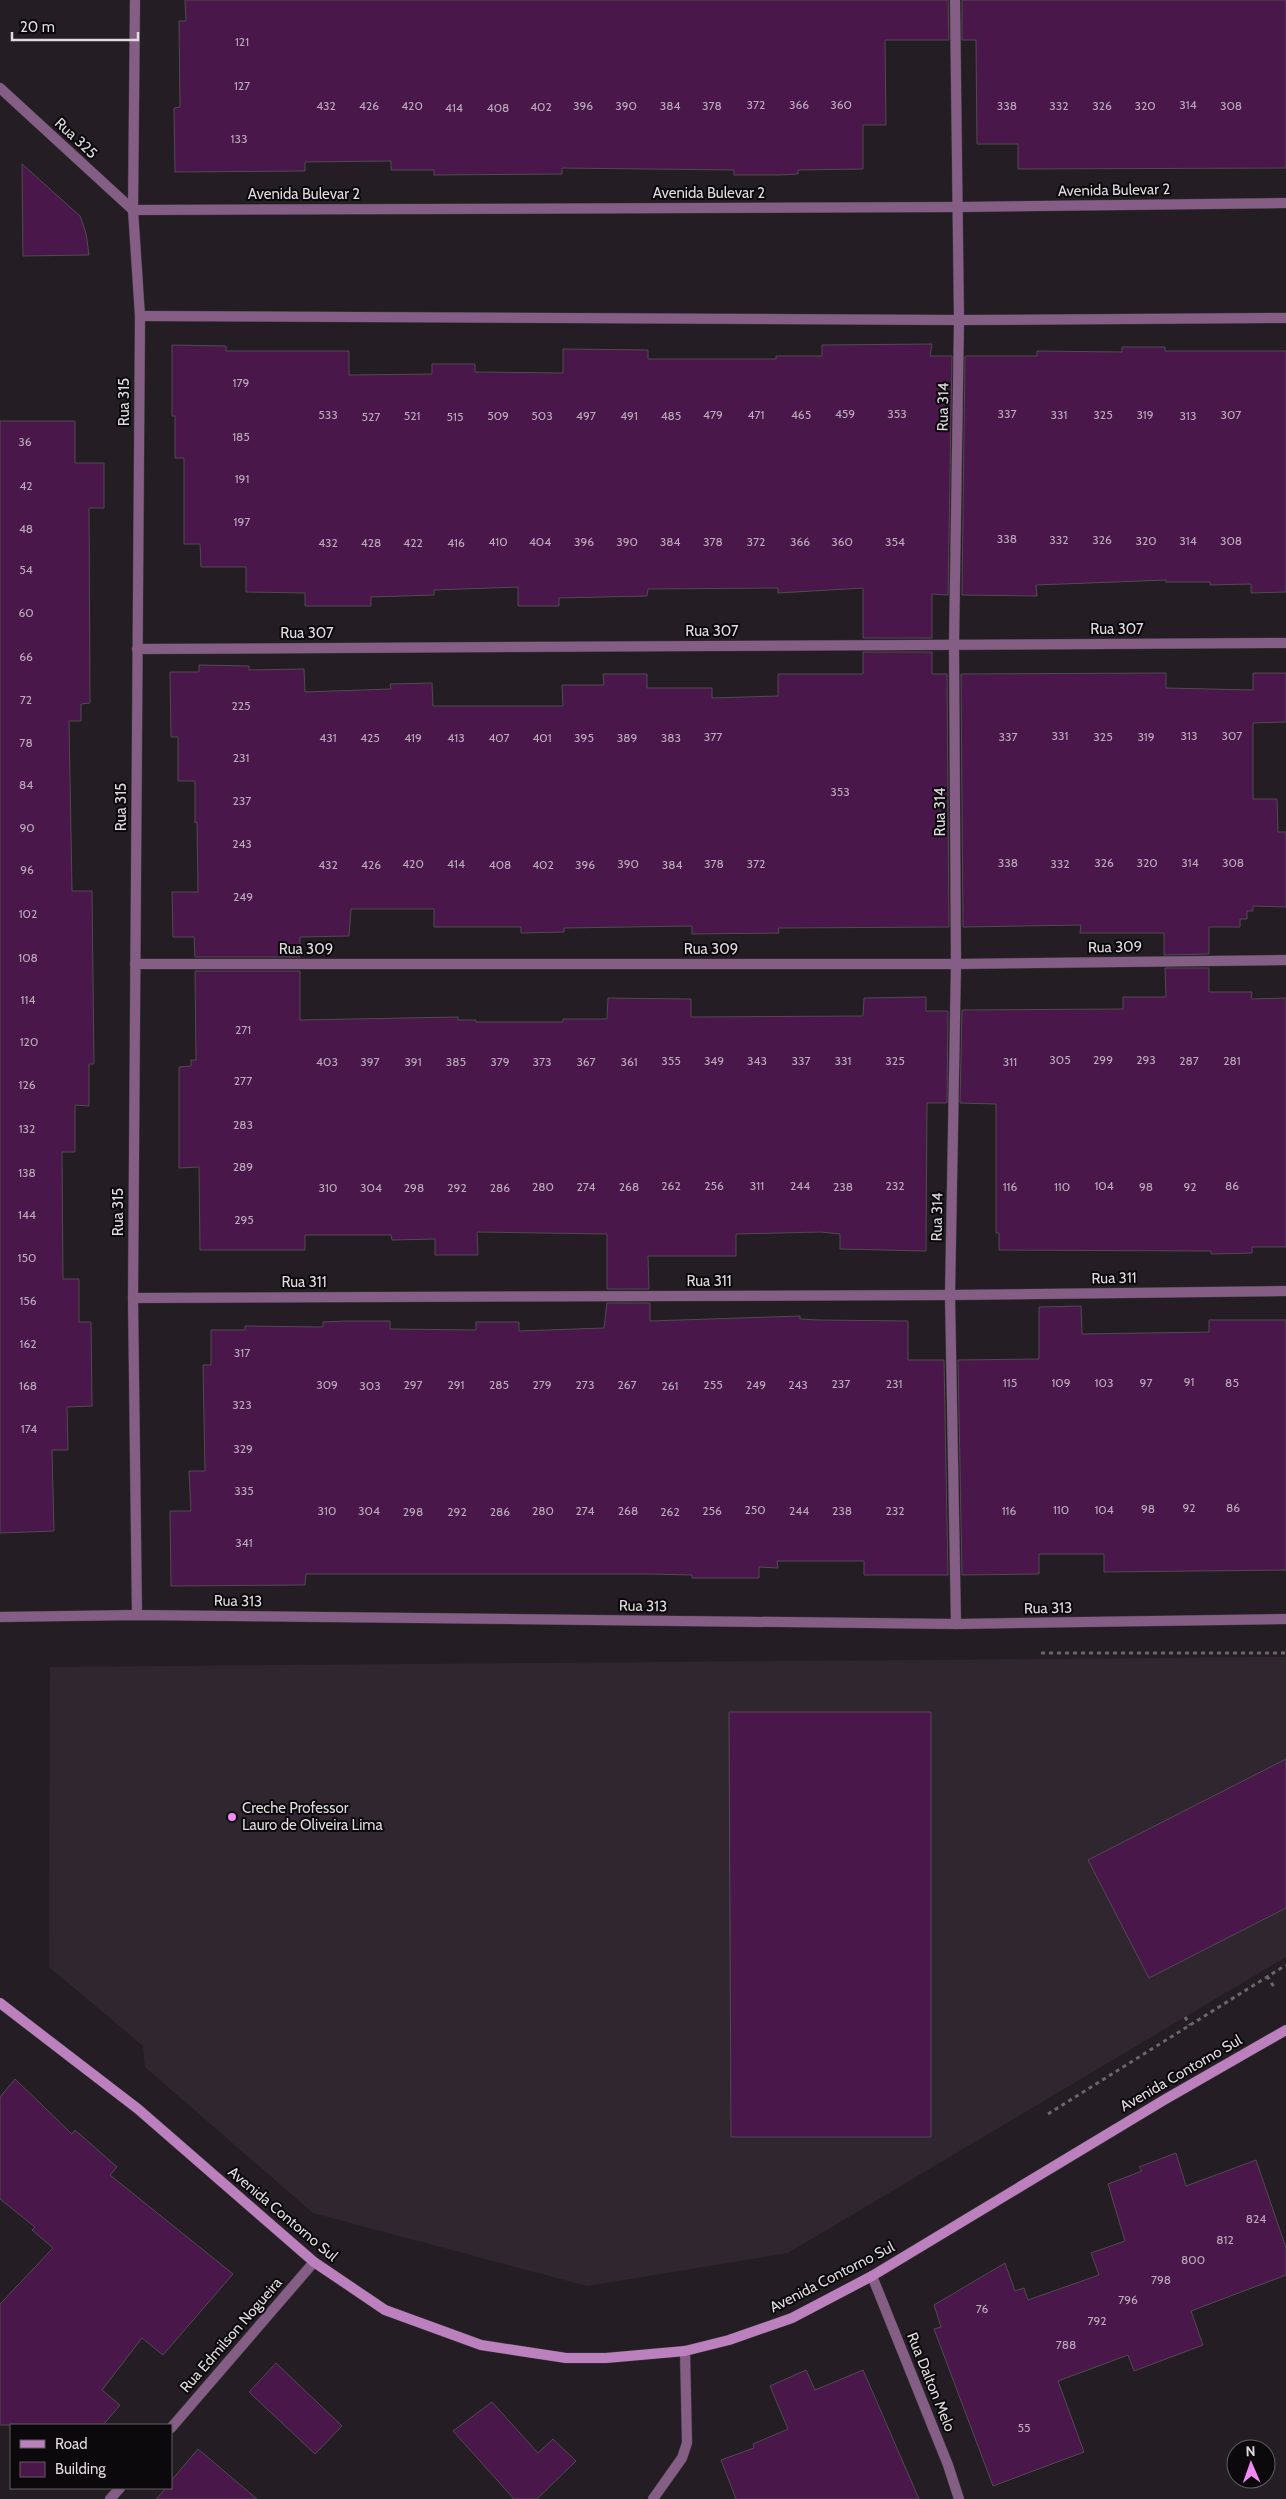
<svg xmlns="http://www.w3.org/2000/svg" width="1286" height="2499" font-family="Cabin,sans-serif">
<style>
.built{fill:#302630}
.building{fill:#49174a;stroke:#514a51}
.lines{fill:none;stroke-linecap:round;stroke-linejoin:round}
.street-casing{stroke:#3e383e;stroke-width:11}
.secondary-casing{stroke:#3e383e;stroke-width:11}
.path{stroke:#6b666b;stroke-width:3;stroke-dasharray:4 4;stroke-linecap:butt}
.street{stroke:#845e84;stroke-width:10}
.secondary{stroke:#bd80be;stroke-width:10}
.poi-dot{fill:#f28af3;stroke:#0c090c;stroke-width:2}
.labels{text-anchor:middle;stroke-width:4;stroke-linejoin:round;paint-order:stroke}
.number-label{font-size:12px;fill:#b9a9b9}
.street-label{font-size:15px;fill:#dedade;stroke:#0c090c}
.poi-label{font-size:15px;fill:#dedade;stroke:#0c090c;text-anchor:start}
</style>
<rect width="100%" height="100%" fill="#241e24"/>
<!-- built -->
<path class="built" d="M1286,1657V1957L788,2253L587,2286L313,2213L145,2067L143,2046L49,1967L50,1667Z"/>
<!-- building -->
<g class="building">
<path d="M185,0H948L949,40H885L886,125H863V169L798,170V174L779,175H734V170L562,168V174L434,175V170H391V161L305,162V171L175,172L174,108L180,107L179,21H186Z"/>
<path d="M962,0H1286V168L1018,169V144H977L976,40H962Z"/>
<path d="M22,164L80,216L86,233L89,255L23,256Z"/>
<path d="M932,344L930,356H952L948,595L932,594V638H863V588L778,593V588L648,589L647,596L559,598V606H518V587L434,590V595L371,597V606H305V593L246,592V567H201L200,544H184V458H175V416H172V345L226,346V351H349V375L432,374V364H475V372L563,373V349L648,350V359H776V356H822V345Z"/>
<path d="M1122,347H1165V351H1286V592L1251,593V584L1210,585V582H1166V580L1036,585L1037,596L962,595L965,356H1037V351L1122,352Z"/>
<path d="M0,421H75V463H104V508H89L90,703L81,704V721H69L72,891H92L94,1064H89V1106L75,1105V1152H62L63,1279H79V1322H91L92,1406L67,1407L68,1450H52L54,1531L0,1533Z"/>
<path d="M863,652H932V674H947L949,927L778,928L779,933L692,934V926L564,928V932L521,933V927H434V909H351L349,936L300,937V957H195L194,937H173L172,892H198L197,822L195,823V781H178V737H171L170,672H199V665L249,666V670L304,669L305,692L391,689L390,684L432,683L433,706H563L562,685H604L603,674H647V688H712V698L778,696V674H863Z"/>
<path d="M1166,673V688L1253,690V673H1286V722L1253,723V799H1277L1278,832H1286V907L1253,906V911H1247V919H1240V927H1209V954L1164,955V933H1080L1081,925L963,927L961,674Z"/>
<path d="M1165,968H1209V992H1252L1251,999L1286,998V1247H1252V1253L1211,1254V1251L999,1250V1233H996V1104L960,1103L962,1010L1123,1009V997H1166Z"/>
<path d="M195,971H300V1020L458,1017V1020H476V1022H563V1019H607L608,998L691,999V1017L863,1016L864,998L926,997V1011H948L947,1103H927L926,1251L840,1249V1234L821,1232L736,1234V1256H648L649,1289H607V1234L477,1232L478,1255H435V1239L392,1240L391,1235H305V1250H200L199,1167L179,1168V1067L191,1066V1060H196Z"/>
<path d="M607,1303H650V1321L800,1316V1319L819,1320L908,1321V1360H944L948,1575H864V1561H777L778,1568L759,1567V1578H692V1575L649,1574H306L305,1585L171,1586L170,1511H191L189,1471H205L203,1365H211V1330H245V1326L323,1327V1322L348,1321H390V1329L476,1330V1322H519V1331L604,1328Z"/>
<path d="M1081,1306L1082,1334L1209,1332V1320H1286V1570L1104,1572V1554H1039V1574L962,1575L958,1360L1039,1359V1307Z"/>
<path d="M729,1712H931V2137H731Z"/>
<path d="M1286,1759V1908L1149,1978L1088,1860Z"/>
<path d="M15,2079L72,2134L75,2130L117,2167L110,2175L233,2274L163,2355L142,2338L102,2390L120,2405L103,2425H0V2304L53,2248L32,2230L35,2227L0,2199V2097Z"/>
<path d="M1176,2153L1186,2186L1256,2160L1286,2248V2275L1191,2311L1203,2345L1134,2371L1128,2355L1058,2381L1084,2452L993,2486L934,2329L941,2327L934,2305L1005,2263L1015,2291L1024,2288L1028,2300L1099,2275L1091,2253L1125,2241L1108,2184L1142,2171L1139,2167Z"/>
<path d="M276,2363L342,2426L315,2454L249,2392Z"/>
<path d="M806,2370L815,2390L863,2370L919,2499H736L721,2460L754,2448L753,2444L788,2429L770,2386Z"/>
<path d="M492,2402L538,2453L553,2439L576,2461L537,2499H514L453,2431Z"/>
<path d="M198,2449L257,2499H156L166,2488H171V2481Z"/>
</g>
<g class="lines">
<defs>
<g id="street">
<path d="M135,0L133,210L140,316L133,1298L137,1615"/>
<path d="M955,0L959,320L954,645L956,964L950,1295L956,1624"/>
<path d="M0,88L133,210L959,207L1286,203"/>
<path d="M140,316L959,320L1286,318"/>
<path d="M137,649L1286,643"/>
<path d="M135,964H956L1286,960"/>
<path d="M133,1298L950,1295L1286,1291"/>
<path d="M0,1617L137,1615L956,1624L1286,1619"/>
<path d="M872,2276L948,2465L959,2499"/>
<path d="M171,2428L314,2262"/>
<path d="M110,2499L120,2488"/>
<path d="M653,2499L682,2458L687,2443L685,2351"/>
</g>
<path id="secondary" d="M0,2003L138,2109L314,2262L385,2310L481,2345L566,2358H606L685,2351L729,2340L792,2318L872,2276L1164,2100L1286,2030"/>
</defs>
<!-- street casing -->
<use href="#street" class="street-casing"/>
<!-- secondary casing -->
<use href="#secondary" class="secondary-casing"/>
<!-- path -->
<g class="path">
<path d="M1041,1653H1286"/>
<path d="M1267,1976L1274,1987"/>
<path d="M1185,2017L1190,2025"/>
<path d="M1048,2114L1286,1965"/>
</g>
<!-- street -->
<use href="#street" class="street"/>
<!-- secondary -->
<use href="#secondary" class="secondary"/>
</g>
<!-- markers -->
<circle class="poi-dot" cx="232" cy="1817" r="5"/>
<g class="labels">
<!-- number labels -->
<g class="number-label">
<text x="242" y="46">121</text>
<text x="242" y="90">127</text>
<text x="756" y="109">372</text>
<text x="799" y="109">366</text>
<text x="841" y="109">360</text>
<text x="1188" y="109">314</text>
<text x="326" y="110">432</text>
<text x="369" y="110">426</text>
<text x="412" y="110">420</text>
<text x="583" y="110">396</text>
<text x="626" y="110">390</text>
<text x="670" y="110">384</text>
<text x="712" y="110">378</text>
<text x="1007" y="110">338</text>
<text x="1059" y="110">332</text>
<text x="1102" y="110">326</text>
<text x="1145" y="110">320</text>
<text x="1231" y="110">308</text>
<text x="541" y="111">402</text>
<text x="454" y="112">414</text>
<text x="498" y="112">408</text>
<text x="239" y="143">133</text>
<text x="241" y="387">179</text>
<text x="845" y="418">459</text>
<text x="897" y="418">353</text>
<text x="1007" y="418">337</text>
<text x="328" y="419">533</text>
<text x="713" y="419">479</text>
<text x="756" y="419">471</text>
<text x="801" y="419">465</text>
<text x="1059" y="419">331</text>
<text x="1103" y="419">325</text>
<text x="1145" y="419">319</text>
<text x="1231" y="419">307</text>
<text x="412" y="420">521</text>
<text x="498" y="420">509</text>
<text x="542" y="420">503</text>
<text x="586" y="420">497</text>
<text x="629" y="420">491</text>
<text x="671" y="420">485</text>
<text x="1188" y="420">313</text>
<text x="371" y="421">527</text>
<text x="455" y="421">515</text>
<text x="241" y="441">185</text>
<text x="25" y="446">36</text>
<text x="242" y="483">191</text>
<text x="26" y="490">42</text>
<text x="242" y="526">197</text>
<text x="26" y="533">48</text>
<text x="1007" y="543">338</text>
<text x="1059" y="544">332</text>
<text x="1102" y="544">326</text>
<text x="1146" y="545">320</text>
<text x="1188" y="545">314</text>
<text x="1231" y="545">308</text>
<text x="498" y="546">410</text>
<text x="540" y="546">404</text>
<text x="584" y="546">396</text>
<text x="627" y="546">390</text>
<text x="670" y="546">384</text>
<text x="713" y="546">378</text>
<text x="756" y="546">372</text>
<text x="800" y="546">366</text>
<text x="842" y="546">360</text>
<text x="895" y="546">354</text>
<text x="328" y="547">432</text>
<text x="371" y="547">428</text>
<text x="413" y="547">422</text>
<text x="456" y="547">416</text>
<text x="26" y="574">54</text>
<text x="26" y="617">60</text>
<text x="26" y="661">66</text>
<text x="26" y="704">72</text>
<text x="241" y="710">225</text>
<text x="1060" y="740">331</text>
<text x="1189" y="740">313</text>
<text x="1232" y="740">307</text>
<text x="713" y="741">377</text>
<text x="1008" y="741">337</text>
<text x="1103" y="741">325</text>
<text x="1146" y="741">319</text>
<text x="328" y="742">431</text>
<text x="370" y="742">425</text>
<text x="413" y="742">419</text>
<text x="456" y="742">413</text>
<text x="499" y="742">407</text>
<text x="542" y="742">401</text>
<text x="584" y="742">395</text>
<text x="627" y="742">389</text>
<text x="671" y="742">383</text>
<text x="26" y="747">78</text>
<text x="241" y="762">231</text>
<text x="26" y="789">84</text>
<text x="840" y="796">353</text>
<text x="242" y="805">237</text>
<text x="27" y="832">90</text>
<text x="242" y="848">243</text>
<text x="1008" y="867">338</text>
<text x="1104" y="867">326</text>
<text x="1147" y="867">320</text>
<text x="1190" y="867">314</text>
<text x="1233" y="867">308</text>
<text x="413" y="868">420</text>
<text x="456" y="868">414</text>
<text x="628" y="868">390</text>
<text x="714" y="868">378</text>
<text x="756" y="868">372</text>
<text x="1060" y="868">332</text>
<text x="328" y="869">432</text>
<text x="371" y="869">426</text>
<text x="500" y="869">408</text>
<text x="543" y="869">402</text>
<text x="585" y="869">396</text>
<text x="672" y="869">384</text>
<text x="27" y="874">96</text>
<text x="243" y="901">249</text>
<text x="28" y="918">102</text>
<text x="28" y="962">108</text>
<text x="28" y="1004">114</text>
<text x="243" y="1034">271</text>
<text x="29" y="1046">120</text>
<text x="1060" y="1064">305</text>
<text x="1103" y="1064">299</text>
<text x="1146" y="1064">293</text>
<text x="671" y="1065">355</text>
<text x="714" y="1065">349</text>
<text x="757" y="1065">343</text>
<text x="801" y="1065">337</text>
<text x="843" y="1065">331</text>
<text x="895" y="1065">325</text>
<text x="1189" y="1065">287</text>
<text x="1232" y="1065">281</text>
<text x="327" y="1066">403</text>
<text x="370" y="1066">397</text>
<text x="413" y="1066">391</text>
<text x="456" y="1066">385</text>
<text x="500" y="1066">379</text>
<text x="542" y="1066">373</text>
<text x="586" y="1066">367</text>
<text x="629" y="1066">361</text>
<text x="1010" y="1066">311</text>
<text x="243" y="1085">277</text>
<text x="27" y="1089">126</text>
<text x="243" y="1129">283</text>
<text x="27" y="1133">132</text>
<text x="243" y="1171">289</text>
<text x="27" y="1177">138</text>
<text x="671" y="1190">262</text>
<text x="714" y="1190">256</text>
<text x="757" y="1190">311</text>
<text x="800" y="1190">244</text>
<text x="895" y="1190">232</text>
<text x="1104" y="1190">104</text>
<text x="1232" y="1190">86</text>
<text x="543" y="1191">280</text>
<text x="586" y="1191">274</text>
<text x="629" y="1191">268</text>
<text x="843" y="1191">238</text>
<text x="1010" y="1191">116</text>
<text x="1062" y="1191">110</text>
<text x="1146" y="1191">98</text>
<text x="1190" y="1191">92</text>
<text x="328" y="1192">310</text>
<text x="371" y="1192">304</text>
<text x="414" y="1192">298</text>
<text x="457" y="1192">292</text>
<text x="500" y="1192">286</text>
<text x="27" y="1219">144</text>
<text x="244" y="1224">295</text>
<text x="27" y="1262">150</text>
<text x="28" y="1305">156</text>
<text x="28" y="1348">162</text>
<text x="242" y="1357">317</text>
<text x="1189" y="1386">91</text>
<text x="1010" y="1387">115</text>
<text x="1061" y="1387">109</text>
<text x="1104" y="1387">103</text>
<text x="1146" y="1387">97</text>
<text x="1232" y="1387">85</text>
<text x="841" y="1388">237</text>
<text x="894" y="1388">231</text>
<text x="327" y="1389">309</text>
<text x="413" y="1389">297</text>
<text x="456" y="1389">291</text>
<text x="499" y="1389">285</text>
<text x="542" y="1389">279</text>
<text x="585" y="1389">273</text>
<text x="627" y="1389">267</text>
<text x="713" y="1389">255</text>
<text x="756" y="1389">249</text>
<text x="798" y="1389">243</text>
<text x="28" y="1390">168</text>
<text x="370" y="1390">303</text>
<text x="670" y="1390">261</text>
<text x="242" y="1409">323</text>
<text x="29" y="1433">174</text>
<text x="243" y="1453">329</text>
<text x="244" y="1495">335</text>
<text x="1189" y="1512">92</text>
<text x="1233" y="1512">86</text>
<text x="1148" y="1513">98</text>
<text x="755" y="1514">250</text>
<text x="1061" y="1514">110</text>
<text x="1104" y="1514">104</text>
<text x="327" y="1515">310</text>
<text x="369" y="1515">304</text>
<text x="543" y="1515">280</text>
<text x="585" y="1515">274</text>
<text x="628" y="1515">268</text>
<text x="712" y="1515">256</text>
<text x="799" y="1515">244</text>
<text x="842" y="1515">238</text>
<text x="895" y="1515">232</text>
<text x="1009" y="1515">116</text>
<text x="413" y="1516">298</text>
<text x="457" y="1516">292</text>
<text x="500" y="1516">286</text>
<text x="670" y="1516">262</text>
<text x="244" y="1547">341</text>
<text x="1256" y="2223">824</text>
<text x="1225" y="2244">812</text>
<text x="1193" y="2264">800</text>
<text x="1161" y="2284">798</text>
<text x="1128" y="2304">796</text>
<text x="982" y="2313">76</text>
<text x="1097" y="2325">792</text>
<text x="1066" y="2349">788</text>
<text x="1024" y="2432">55</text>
</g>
<!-- street labels -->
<g class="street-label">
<text transform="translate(76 138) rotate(43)" y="5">Rua 325</text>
<text transform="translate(1114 190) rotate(-1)" y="5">Avenida Bulevar 2</text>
<text x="709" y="198">Avenida Bulevar 2</text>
<text x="304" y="199">Avenida Bulevar 2</text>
<text transform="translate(124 402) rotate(-90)" y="5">Rua 315</text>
<text transform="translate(943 407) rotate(-89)" y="5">Rua 314</text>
<text x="1117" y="634">Rua 307</text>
<text x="712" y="636">Rua 307</text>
<text x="307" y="638">Rua 307</text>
<text transform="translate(121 807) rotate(-90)" y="5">Rua 315</text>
<text transform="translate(940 812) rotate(-90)" y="5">Rua 314</text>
<text transform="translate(1115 947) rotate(-1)" y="5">Rua 309</text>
<text x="306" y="954">Rua 309</text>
<text x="711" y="954">Rua 309</text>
<text transform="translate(118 1212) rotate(-90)" y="5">Rua 315</text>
<text transform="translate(937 1217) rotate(-89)" y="5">Rua 314</text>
<text transform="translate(1114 1278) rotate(-1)" y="5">Rua 311</text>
<text x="709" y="1286">Rua 311</text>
<text x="304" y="1287">Rua 311</text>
<text transform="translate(238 1601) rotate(1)" y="5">Rua 313</text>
<text transform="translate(643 1606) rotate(1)" y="5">Rua 313</text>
<text transform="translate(1048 1608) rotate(-1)" y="5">Rua 313</text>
<text transform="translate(1181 2073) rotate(-30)" y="5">Avenida Contorno Sul</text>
<text transform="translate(283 2214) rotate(40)" y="5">Avenida Contorno Sul</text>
<text transform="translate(832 2277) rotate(-27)" y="5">Avenida Contorno Sul</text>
<text transform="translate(231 2335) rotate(-49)" y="5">Rua Edmilson Nogueira</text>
<text transform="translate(931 2382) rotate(68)" y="5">Rua Dalton Melo</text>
</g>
<!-- poi labels -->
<g class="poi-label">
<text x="242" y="1813">Creche Professor<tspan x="242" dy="17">Lauro de Oliveira Lima</tspan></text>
</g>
</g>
<!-- legend -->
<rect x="10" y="2424" width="162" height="65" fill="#0c090c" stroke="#605d60"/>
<rect x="20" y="2440" width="25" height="8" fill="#bd80be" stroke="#605d60"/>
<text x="55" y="2449" font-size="15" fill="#dedade">Road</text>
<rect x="20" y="2462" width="25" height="15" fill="#49174a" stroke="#605d60"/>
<text x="55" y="2474" font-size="15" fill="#dedade">Building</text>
<!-- north arrow -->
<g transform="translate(1251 2464) rotate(358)"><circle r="24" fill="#0c090c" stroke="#605d60"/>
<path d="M0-4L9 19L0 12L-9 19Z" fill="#f28af3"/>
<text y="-8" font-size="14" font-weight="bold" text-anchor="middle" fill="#dedade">N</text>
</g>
<!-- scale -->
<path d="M12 32v8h126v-8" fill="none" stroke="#dedade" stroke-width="2.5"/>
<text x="20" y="32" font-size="15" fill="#dedade" stroke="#0c090c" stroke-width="4" paint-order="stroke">20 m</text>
</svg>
